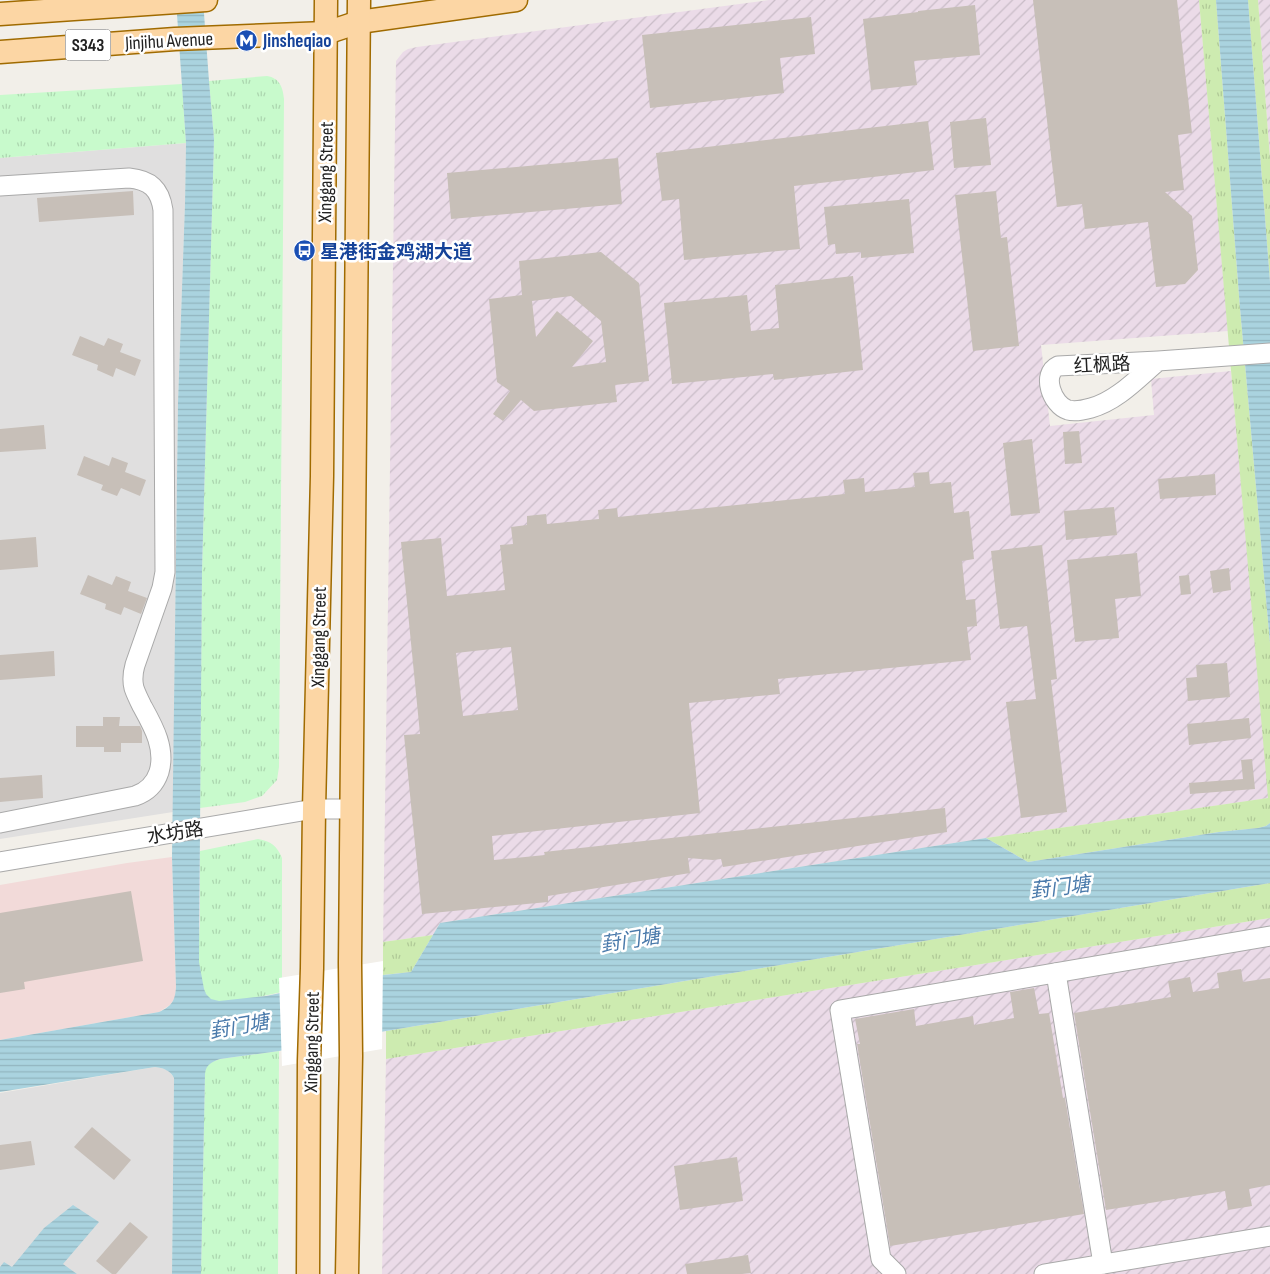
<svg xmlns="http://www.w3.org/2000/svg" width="1270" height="1274" font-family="'Sofia Sans Condensed','Noto Sans SC',sans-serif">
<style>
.residential{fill:#e0dfdf}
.commercial{fill:#f2dad9}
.industrial{fill:url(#industrial-furrows)}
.grass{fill:url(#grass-tufts)}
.park{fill:url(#park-tufts)}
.water{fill:url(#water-rules)}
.pier{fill:#fff}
.building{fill:#c7bfb8;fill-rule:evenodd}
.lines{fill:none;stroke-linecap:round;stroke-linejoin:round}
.minor-casing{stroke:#a9a9a9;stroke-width:21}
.major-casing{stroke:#a06b00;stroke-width:25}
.minor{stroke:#fff;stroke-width:19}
.major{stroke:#fcd6a4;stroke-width:22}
.labels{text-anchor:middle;stroke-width:5;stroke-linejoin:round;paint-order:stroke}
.shield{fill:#fff;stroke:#646464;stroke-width:1}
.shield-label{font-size:18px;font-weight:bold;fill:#222}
.street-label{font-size:19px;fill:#222;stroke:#fff}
.transit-label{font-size:19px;font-weight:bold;fill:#164399;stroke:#fff;text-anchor:start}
.water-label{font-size:20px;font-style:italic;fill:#4a7aab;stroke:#fff}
</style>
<defs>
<pattern id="industrial-furrows" width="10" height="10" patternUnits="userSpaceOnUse" patternTransform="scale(1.25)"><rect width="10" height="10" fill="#ebdbe8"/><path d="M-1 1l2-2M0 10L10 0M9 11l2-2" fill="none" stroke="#c9bcc7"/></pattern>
<pattern id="grass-tufts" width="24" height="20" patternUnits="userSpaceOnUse" patternTransform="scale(1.25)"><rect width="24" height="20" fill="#cdebb0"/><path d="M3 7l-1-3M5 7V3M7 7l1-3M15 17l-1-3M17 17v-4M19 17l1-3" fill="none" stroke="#b0c997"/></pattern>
<pattern id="park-tufts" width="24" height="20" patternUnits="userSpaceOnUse" patternTransform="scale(1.25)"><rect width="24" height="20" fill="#c8facc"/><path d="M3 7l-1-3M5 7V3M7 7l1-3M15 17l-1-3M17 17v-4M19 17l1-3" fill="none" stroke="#acd6af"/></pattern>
<pattern id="water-rules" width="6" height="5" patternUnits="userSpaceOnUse" patternTransform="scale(1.25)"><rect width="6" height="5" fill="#aad3df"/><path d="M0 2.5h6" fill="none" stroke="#92b5bf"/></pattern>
</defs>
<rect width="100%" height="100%" fill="#f2efe9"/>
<!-- residential -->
<g class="residential">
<path d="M186,143L185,203L178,402L173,812L0,839V158Z"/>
<path d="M155,1067L161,1068L169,1071L174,1078L172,1274H0V1093Z"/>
</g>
<!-- commercial -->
<path class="commercial" d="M172,857L176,987L175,998L170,1005L159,1012L0,1040V885L127,863Z"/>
<!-- industrial -->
<g class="industrial">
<path d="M769,0H1199L1228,331L1041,345L1050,426L1154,415L1151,379L1231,371L1269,798L1088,824L986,838L440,923L433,935L383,942L396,61L403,52L408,49L417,47Z"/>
<path d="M1258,0H1270V159Z"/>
<path d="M1270,918V1274H382L386,1059Z"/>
</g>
<!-- grass -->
<g class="grass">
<path d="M1199,0H1216L1240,308L1270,643V823L1266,826L1258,828L1219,832L1028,862L986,838L1088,824L1268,798Z"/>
<path d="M1248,0H1258L1270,159V282Z"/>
<path d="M1270,883V918L386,1059V1031Z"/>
<path d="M433,935L411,972L383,975V942Z"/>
</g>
<!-- park -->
<g class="park">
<path d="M267,76C280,78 283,88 284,99L279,767L277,780L262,796L245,802L200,808L202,571L214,139L209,81Z"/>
<path d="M182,84L186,143L0,158V95Z"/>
<path d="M258,839C271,841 277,846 282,858V992C268,995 222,1006 210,999C202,994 200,972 199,963C198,950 199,937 200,924C200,900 200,875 200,851Z"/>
<path d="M279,1051L278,1274H201L205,1069L209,1063L220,1059Z"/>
</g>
<!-- water -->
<g class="water">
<path d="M176,0H203L209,81L214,139L202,571L199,962L204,989L206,994L211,999L219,1001L266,996L347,979L411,972L440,923L986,838L1028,862L1219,832L1258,828L1266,826L1270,823V883L386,1031L279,1051L220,1059C212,1062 206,1064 205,1074L201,1274H172L174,1078C170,1070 163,1068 155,1067L0,1092V1040L159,1012C172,1006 175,1001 176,987L172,857L178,402L185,203L186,143Z"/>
<path d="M1216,0H1248L1270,282V643L1240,308Z"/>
<path d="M73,1205L99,1222L63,1264L77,1274H0V1267L4,1262L12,1267L44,1228Z"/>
</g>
<!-- pier -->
<path class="pier" d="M383,961L382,1049L282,1066L279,978Z"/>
<!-- building -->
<g class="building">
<path d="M1033,0H1177L1192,133L1178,135L1184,190L1165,192L1192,216L1198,270L1185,284L1156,287L1148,222L1085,229L1082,204L1057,207Z"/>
<path d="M975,5L980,55L914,61L917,85L871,90L863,19L918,12V11Z"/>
<path d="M811,17L815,54L780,58L784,93L650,108L642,35Z"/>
<path d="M986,118L991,165L954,168L950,122Z"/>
<path d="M928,121L934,170L794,186L800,249L684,260L679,199L662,201L656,153Z"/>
<path d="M618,158L622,204L451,219L447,173Z"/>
<path d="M133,191L134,215L39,222L37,198Z"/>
<path d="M996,191L1001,238L1007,237L1019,346L973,351L955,195Z"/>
<path d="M909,199L914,253L861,258V252L836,254L835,244L828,245L824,207Z"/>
<path d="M601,252L639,283L649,381L615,385L617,402L534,411L521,400L503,421L493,414L510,391L497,382L489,299L522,295L519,261ZM571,296L601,321L606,362L572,367L593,341L557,311L536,337L532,301Z"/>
<path d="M853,276L863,370L774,380L773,374L672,384L664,303L747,295L751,331L779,328L775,285Z"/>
<path d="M80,336L104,346L108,338L123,344L120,352L141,360L135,376L116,368L113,377L97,370L98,365L72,355Z"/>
<path d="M44,425L46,449L0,452V429Z"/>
<path d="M1079,431L1082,463L1065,464L1063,432Z"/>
<path d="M1032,439L1040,513L1011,516L1003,443Z"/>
<path d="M84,456L109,466L112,457L128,463L125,472L146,480L140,496L121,488L117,496L101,490L103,485L77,475Z"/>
<path d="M929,472L930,484L951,482L954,513L969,511L974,559L962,561L966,600L975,599L977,626L967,627L971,660L778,679L780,694L689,703L700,813L492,836L494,860L545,855L544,852L945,808L947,832L723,867L721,859L713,860L688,858L690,873L548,896V902L422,914L404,735L420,734L401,542L441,538L447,596L505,590L500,545L513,544L511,527L527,525V516L546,514L547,524L599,519L598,510L617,508L618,517L845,494L843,480L864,478L865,492L915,487L913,473ZM511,647L518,710L463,716L456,653Z"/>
<path d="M1215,474L1216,495L1160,499L1158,479Z"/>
<path d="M1114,507L1117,535L1066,540L1064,511Z"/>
<path d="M36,537L38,567L0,570V540Z"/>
<path d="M1042,545L1057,679L1051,680L1067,812L1021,818L1006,702L1036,699L1027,626L1000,629L991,551Z"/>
<path d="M1137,553L1141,596L1115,599L1119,638L1075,642L1067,560Z"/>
<path d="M1229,568L1231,590L1213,593L1210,571Z"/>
<path d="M88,575L112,585L116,576L131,582L128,591L147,598L141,614L124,607L121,615L105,609L106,604L80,594Z"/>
<path d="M1189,575L1191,594L1181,595L1179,576Z"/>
<path d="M54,651L55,676L0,680V655Z"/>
<path d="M1227,663L1230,697L1188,701L1186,678L1197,677L1196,665Z"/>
<path d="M103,717H120L119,726H140L142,731V743H121V752H104V747H76V726H103Z"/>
<path d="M1249,718L1251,738L1189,745L1187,724Z"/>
<path d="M1252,759L1255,789L1190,794L1189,783L1243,779L1241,760Z"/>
<path d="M42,775L43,798L0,802V778Z"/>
<path d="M131,891L143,961L24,982L25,989L0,993V913Z"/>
<path d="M1241,969L1243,982L1270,978V1185L1249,1189L1252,1206L1228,1210L1225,1191L1106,1210L1074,1013L1171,997L1168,981L1190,977L1193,992L1219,988L1217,973Z"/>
<path d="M1034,988L1039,1014L1049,1013L1063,1098H1065L1084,1214L890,1246L857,1044H860L855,1019L914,1009L916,1026L973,1016L974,1025L1014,1018L1010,992Z"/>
<path d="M92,1127L131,1160L114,1180L74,1147Z"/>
<path d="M31,1141L35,1165L0,1170V1145Z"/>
<path d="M737,1157L743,1201L680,1210L674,1166Z"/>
<path d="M130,1222L148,1237L116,1274H112L96,1261Z"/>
<path d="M748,1255L751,1273L742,1274H687L685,1264Z"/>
</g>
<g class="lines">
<defs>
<g id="minor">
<path d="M0,186L129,178C150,180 160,189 163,210L165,572L162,588L135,665C133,672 132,680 134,688C136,694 139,700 142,706C153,726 166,748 159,772C155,784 147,792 135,796L0,823"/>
<path d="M1158,361C1138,378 1117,401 1091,408C1084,410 1075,412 1068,410C1052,405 1041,374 1058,366L1158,361L1270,353"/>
<path d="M0,862L314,809H351"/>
<path d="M1056,973L1103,1264"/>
<path d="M896,1274L881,1259L840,1010L1270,936"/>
<path d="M1044,1274L1270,1236"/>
</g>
<g id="major">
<path d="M0,14L206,0"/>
<path d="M0,52L175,39L326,33L359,22L516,0"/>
<path d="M308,1274L309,1061L312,968L314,809L322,476L326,0"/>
<path d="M347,1274L351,1056L350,963L359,0"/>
</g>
</defs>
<!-- minor casing -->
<use href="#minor" class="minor-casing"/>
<!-- major casing -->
<use href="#major" class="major-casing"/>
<!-- minor -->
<use href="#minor" class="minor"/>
<!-- major -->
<use href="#major" class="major"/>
</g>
<!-- icons -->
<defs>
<symbol id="metro-disc" viewBox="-11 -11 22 22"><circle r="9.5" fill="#1a4fb4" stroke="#fff"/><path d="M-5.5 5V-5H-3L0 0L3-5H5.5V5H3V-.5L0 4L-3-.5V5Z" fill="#fff"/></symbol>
<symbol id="bus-disc" viewBox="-11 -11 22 22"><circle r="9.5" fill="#1a4fb4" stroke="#fff"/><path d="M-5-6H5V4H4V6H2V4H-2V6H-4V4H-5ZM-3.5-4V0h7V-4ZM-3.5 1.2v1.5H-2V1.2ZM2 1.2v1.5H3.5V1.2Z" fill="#fff"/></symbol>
</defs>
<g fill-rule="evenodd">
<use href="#metro-disc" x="234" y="28" width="25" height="25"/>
<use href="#bus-disc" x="292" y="238" width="25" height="25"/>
</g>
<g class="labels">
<!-- shield labels -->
<rect class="shield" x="65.5" y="29.5" width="45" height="31" rx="4"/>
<g class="shield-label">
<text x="88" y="51">S343</text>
</g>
<!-- street labels -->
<g class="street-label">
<text transform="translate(169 40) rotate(-3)" y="7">Jinjihu Avenue</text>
<text transform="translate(325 172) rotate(-89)" y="7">Xinggang Street</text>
<text transform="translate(1102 364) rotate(-3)" y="7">红枫路</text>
<text transform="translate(318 637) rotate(-89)" y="7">Xinggang Street</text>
<text transform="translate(175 832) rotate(-9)" y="7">水坊路</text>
<text transform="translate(311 1042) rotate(-89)" y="7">Xinggang Street</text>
</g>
<!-- transit labels -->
<g class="transit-label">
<text x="263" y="47">Jinsheqiao</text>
<text x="320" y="258">星港街金鸡湖大道</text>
</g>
<!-- water labels -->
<g class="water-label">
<text transform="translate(1060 887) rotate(-7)" y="7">葑门塘</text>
<text transform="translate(630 940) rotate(-9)" y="7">葑门塘</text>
<text transform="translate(239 1026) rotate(-10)" y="7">葑门塘</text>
</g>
</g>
</svg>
